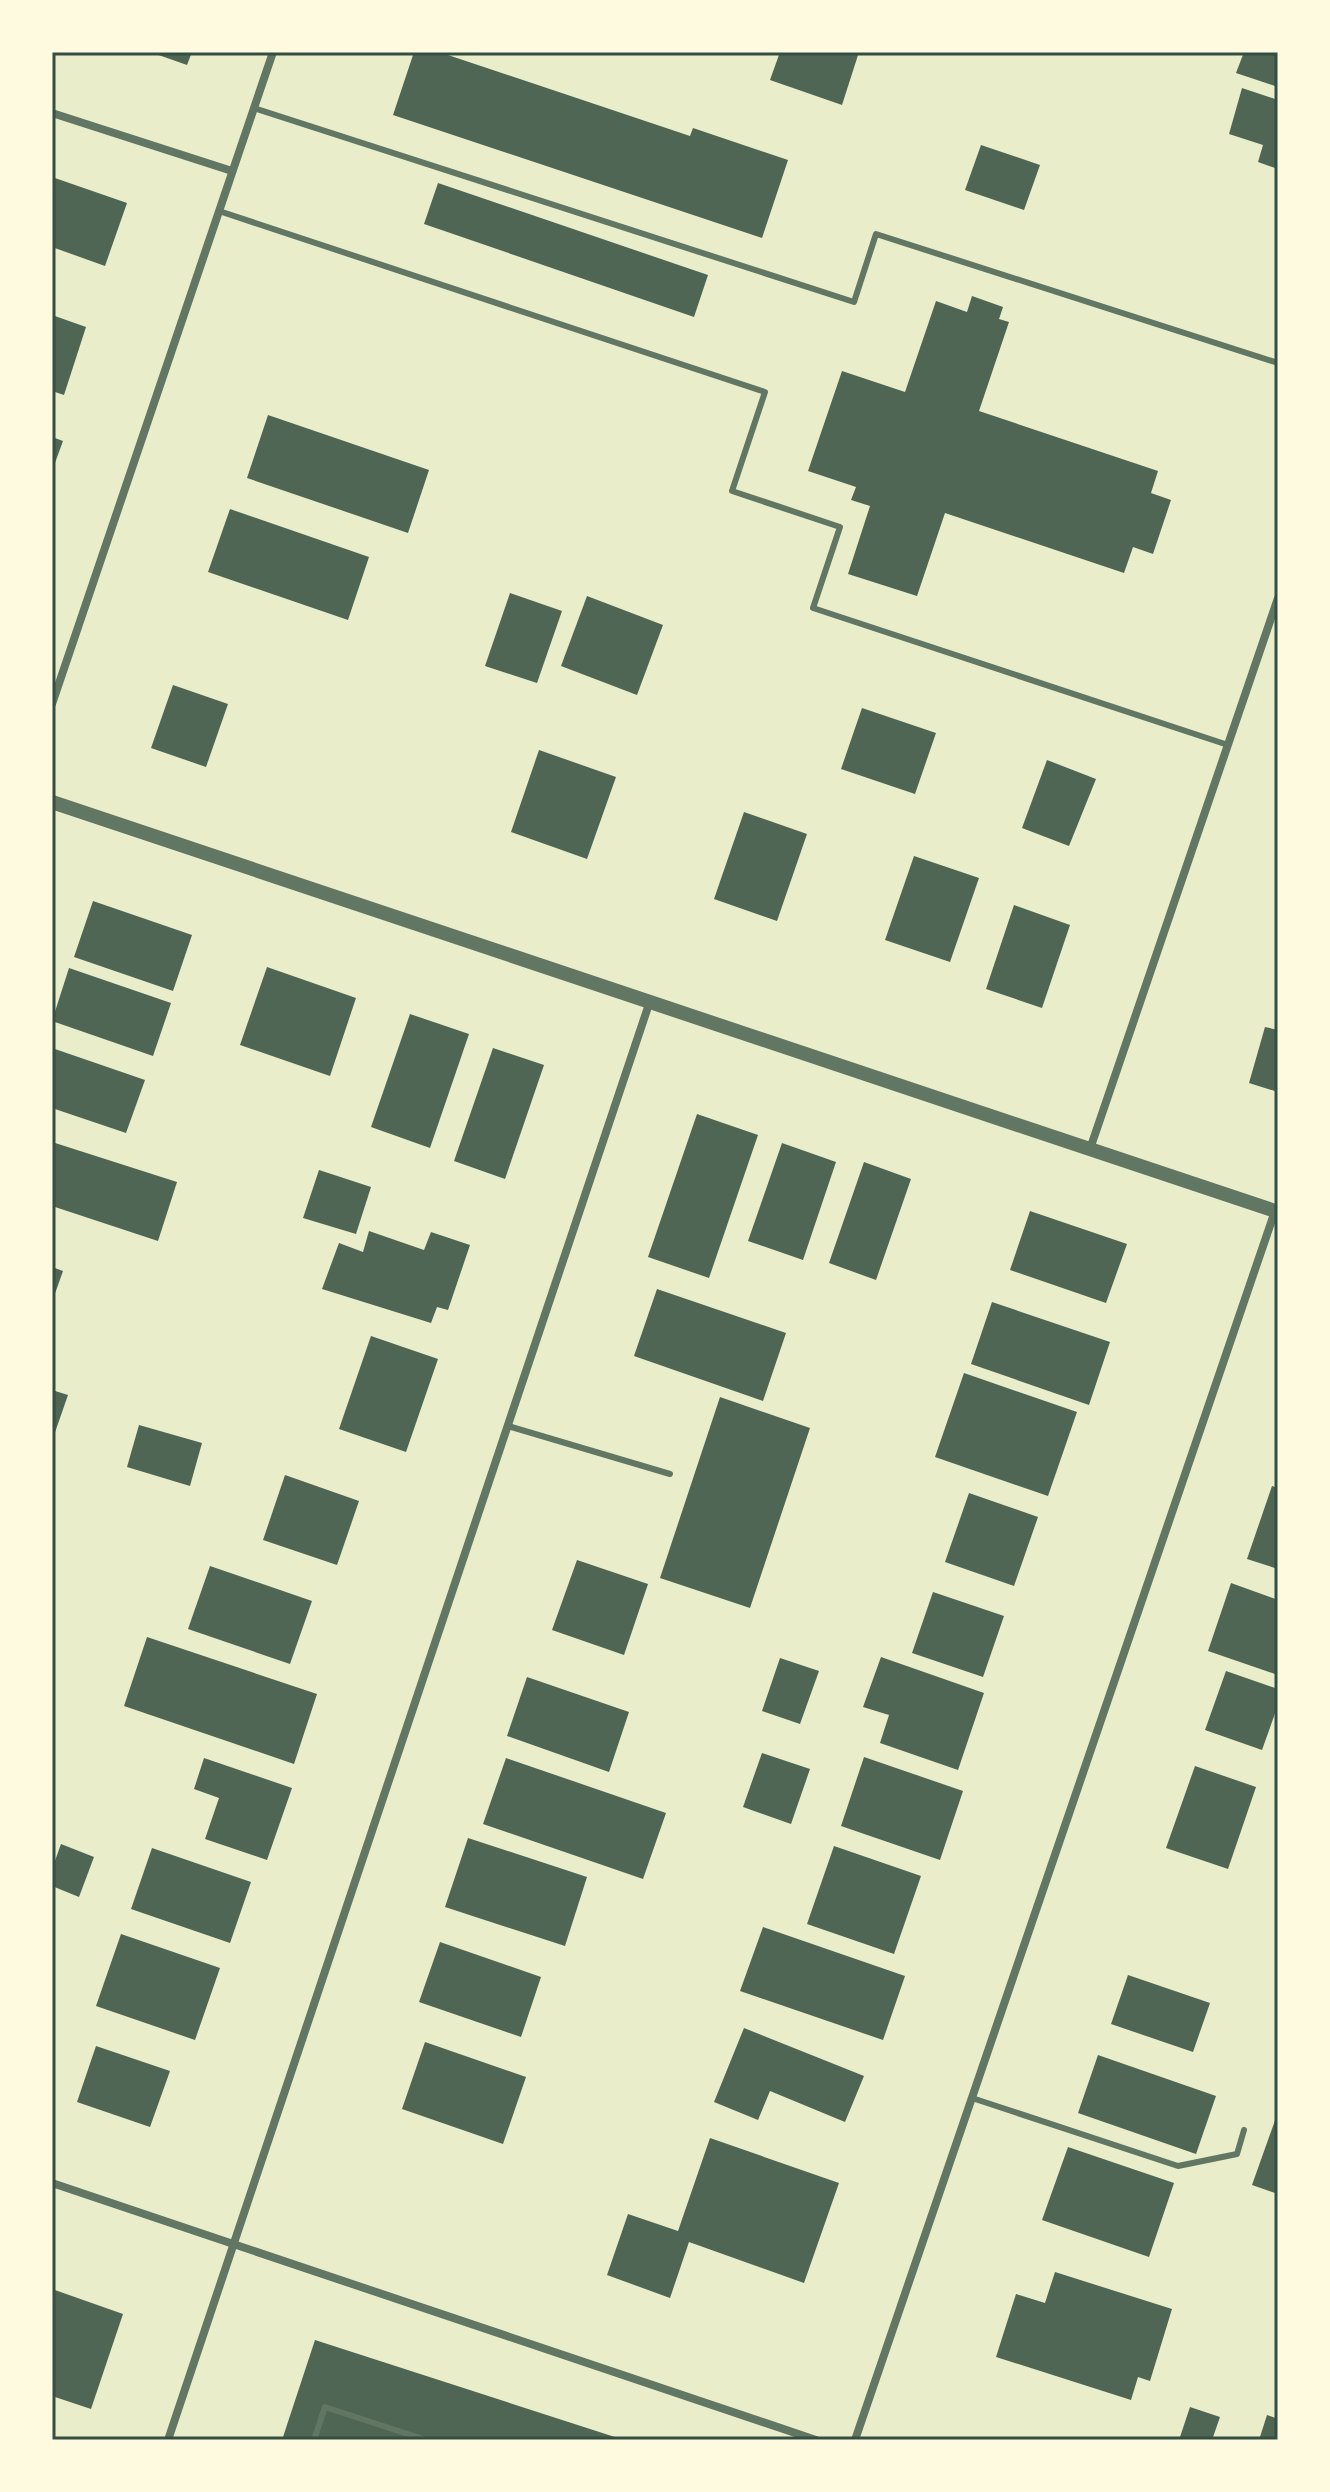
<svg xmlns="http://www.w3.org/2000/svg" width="1330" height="2492" font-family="Cabin,sans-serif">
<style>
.building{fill:#4f6655}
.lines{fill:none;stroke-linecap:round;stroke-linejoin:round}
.service{stroke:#617663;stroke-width:6}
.minor{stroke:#617663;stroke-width:8}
.tertiary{stroke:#617663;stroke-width:14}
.neatline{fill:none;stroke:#344e41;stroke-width:3}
</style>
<rect width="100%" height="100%" fill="#e9edc9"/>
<!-- building -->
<g class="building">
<path d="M150,52H192L187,65Z"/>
<path d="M414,52H439L690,136L693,128L788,160L762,238L393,115Z"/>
<path d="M780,52H859L842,105L770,80Z"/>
<path d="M1244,52H1278V87L1236,73Z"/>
<path d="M1242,88L1278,100V169L1258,162L1263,145L1229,134Z"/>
<path d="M981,145L1040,165L1024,210L965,190Z"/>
<path d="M52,177L127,203L105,266L52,247Z"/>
<path d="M438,183L708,275L694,317L424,224Z"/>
<path d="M972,296L1003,307L999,319L1009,322L979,411L1158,471L1151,493L1171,500L1153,554L1133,547L1124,573L945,513L917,596L848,574L870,506L851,500L856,487L808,471L842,371L905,392L936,301L967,312Z"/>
<path d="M52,315L86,327L64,395L52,391Z"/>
<path d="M268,415L429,470L408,533L247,478Z"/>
<path d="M52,437L63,441L52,471Z"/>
<path d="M230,509L369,557L348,620L208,572Z"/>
<path d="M510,593L562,611L537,683L485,666Z"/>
<path d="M587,596L663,625L637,695L561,666Z"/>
<path d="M173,685L228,704L206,767L151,748Z"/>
<path d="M862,708L936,733L915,794L841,769Z"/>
<path d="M539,750L616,777L587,859L511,832Z"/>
<path d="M1047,760L1096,779L1069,846L1022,828Z"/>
<path d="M744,812L807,834L777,921L714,899Z"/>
<path d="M914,856L979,878L950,962L885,940Z"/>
<path d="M93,901L192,935L173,991L74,957Z"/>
<path d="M1014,905L1070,925L1042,1008L986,989Z"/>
<path d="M267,967L356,998L330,1076L240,1045Z"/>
<path d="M69,968L171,1003L153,1056L52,1021Z"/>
<path d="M410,1014L469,1034L430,1148L371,1127Z"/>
<path d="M1265,1027L1278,1030V1092L1249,1083Z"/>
<path d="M52,1048L145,1080L126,1133L52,1108Z"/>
<path d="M493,1048L544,1065L505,1179L454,1161Z"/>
<path d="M697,1114L758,1135L709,1278L648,1257Z"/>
<path d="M52,1142L177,1182L158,1241L52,1206Z"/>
<path d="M782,1143L836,1162L803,1260L748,1241Z"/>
<path d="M864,1162L911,1179L876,1280L829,1263Z"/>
<path d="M319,1170L371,1187L356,1234L303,1218Z"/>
<path d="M1030,1211L1127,1244L1106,1303L1010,1270Z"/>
<path d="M369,1231L424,1250L431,1232L470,1245L448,1310L437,1307L431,1323L322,1289L339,1243L363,1252Z"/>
<path d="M52,1267L63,1271L52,1302Z"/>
<path d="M657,1289L786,1333L763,1401L634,1356Z"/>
<path d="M992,1302L1110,1342L1089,1405L971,1364Z"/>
<path d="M371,1336L438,1359L406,1452L339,1429Z"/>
<path d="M964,1373L1077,1412L1048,1496L935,1457Z"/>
<path d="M52,1390L68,1395L52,1441Z"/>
<path d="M720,1397L810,1428L750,1608L660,1578Z"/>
<path d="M139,1425L202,1443L190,1486L127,1467Z"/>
<path d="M285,1475L359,1501L337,1565L263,1540Z"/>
<path d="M1272,1486L1278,1488V1569L1247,1559Z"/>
<path d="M969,1493L1038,1517L1014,1586L945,1562Z"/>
<path d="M577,1560L648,1584L624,1655L552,1630Z"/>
<path d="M210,1566L312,1601L290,1664L188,1629Z"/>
<path d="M1231,1583L1278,1600V1675L1208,1651Z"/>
<path d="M933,1592L1004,1616L983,1677L912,1653Z"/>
<path d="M147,1637L317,1694L294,1764L124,1706Z"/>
<path d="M881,1657L984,1693L958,1770L880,1743L889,1715L863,1707Z"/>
<path d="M780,1658L819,1671L800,1724L762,1711Z"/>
<path d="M1226,1671L1278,1689V1705L1262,1750L1205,1730Z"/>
<path d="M527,1677L629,1712L609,1772L507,1736Z"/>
<path d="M762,1753L810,1769L791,1824L743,1807Z"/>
<path d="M864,1757L963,1791L940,1860L841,1826Z"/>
<path d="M204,1758L292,1788L267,1860L205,1839L219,1798L194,1789Z"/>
<path d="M506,1758L666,1813L643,1879L483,1824Z"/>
<path d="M1195,1766L1256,1787L1228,1869L1166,1848Z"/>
<path d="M468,1838L587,1877L565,1946L445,1907Z"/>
<path d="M61,1844L94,1857L79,1897L52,1886V1869Z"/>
<path d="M834,1846L921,1876L894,1954L807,1924Z"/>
<path d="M152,1848L251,1882L230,1943L131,1909Z"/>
<path d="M763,1927L905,1976L883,2040L740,1991Z"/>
<path d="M121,1934L220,1968L195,2040L96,2006Z"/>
<path d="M440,1942L541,1977L521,2037L419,2002Z"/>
<path d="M1128,1975L1210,2003L1193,2052L1111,2024Z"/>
<path d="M744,2028L864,2076L845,2122L770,2091L758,2120L714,2102Z"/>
<path d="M425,2042L526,2077L503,2144L402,2109Z"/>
<path d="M96,2046L170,2071L150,2127L77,2102Z"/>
<path d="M1098,2055L1216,2096L1196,2154L1078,2113Z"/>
<path d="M1278,2112V2194L1252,2185Z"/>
<path d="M710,2138L839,2183L804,2283L689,2242L670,2298L607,2275L628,2214L678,2231Z"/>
<path d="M1068,2147L1174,2183L1149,2257L1042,2220Z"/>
<path d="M1055,2272L1172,2309L1150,2381L1138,2377L1131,2400L996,2357L1016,2294L1045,2303Z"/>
<path d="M52,2289L123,2314L91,2409L52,2396Z"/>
<path d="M315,2340L621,2439V2440H282Z"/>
<path d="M1190,2407L1220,2417L1212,2440H1179Z"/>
<path d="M1267,2415L1278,2419V2440H1259Z"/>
</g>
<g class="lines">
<!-- service -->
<g class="service">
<path d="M254,108L854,302L876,234L1278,363"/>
<path d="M219,211L765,392L732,491L840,527L813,608L1228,745"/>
<path d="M508,1426L670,1474"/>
<path d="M972,2098L1178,2166L1237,2154L1244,2130"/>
<path d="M314,2440L325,2407L426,2440"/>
</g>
<!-- minor -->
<g class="minor">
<path d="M52,113L232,171"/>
<path d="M52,704L273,52"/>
<path d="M1090,1149L1278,598"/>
<path d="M52,2183L816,2440"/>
<path d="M168,2440L650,1001"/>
<path d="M855,2440L1275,1211"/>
</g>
<!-- tertiary -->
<path class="tertiary" d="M52,802L1278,1212"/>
</g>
<!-- border -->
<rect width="1330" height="2492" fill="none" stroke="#fefae0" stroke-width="108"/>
<rect x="54" y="54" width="1222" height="2384" class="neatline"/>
</svg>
